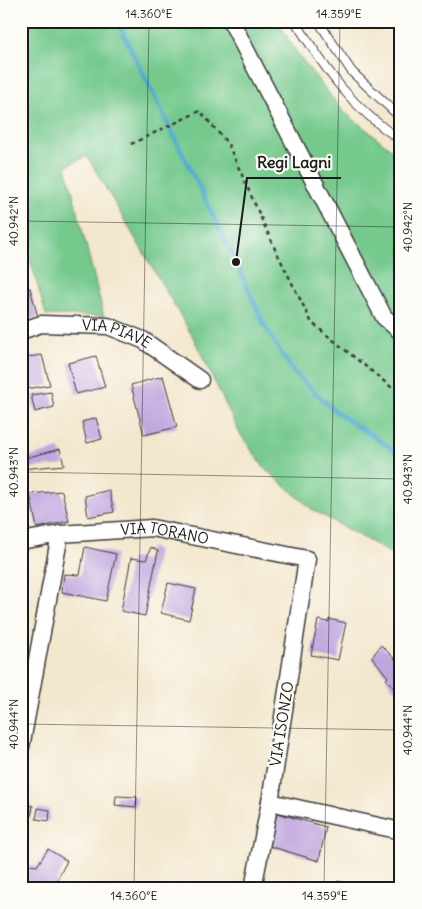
<svg xmlns="http://www.w3.org/2000/svg" width="422" height="909" font-family="Delius,sans-serif">
<style>
.green{fill:#75c98d;stroke:#487254}
.lines{fill:none;stroke-linecap:round;stroke-linejoin:round}
.stream{stroke:#50aace;stroke-width:4.5}
.building{fill:#c0a5de}
.service-casing{stroke:#3c3a37;stroke-width:10}
.minor-casing{stroke:#3c3a37;stroke-width:19}
.path{stroke:#3c3a37;stroke-width:2.5;stroke-dasharray:4 4;stroke-linecap:butt}
.service{stroke:#fff;stroke-width:8}
.minor{stroke:#fff;stroke-width:16}
.ticks{fill:none;stroke:#1c1c1c;stroke-width:1;stroke-opacity:0.45}
.labels{text-anchor:middle;stroke-width:4.5;stroke-linejoin:round;paint-order:stroke}
.street-label{font-size:15px;fill:#1c1c1c;stroke:#fdfcf7}
.leader{fill:none;stroke:#1c1c1c;stroke-width:2}
.callout-dot{fill:#1c1c1c;stroke:#fdfcf7;stroke-width:2}
.callout-label{font-size:16px;text-anchor:middle;font-weight:bold;fill:#1c1c1c;stroke:#fdfcf7;stroke-width:4.5;stroke-linejoin:round;paint-order:stroke}
.neatline{fill:none;stroke:#1c1c1c;stroke-width:2}
.ticks-label{font-size:12px;text-anchor:middle;fill:#1c1c1c}
</style>
<rect width="100%" height="100%" fill="#fdfcf7"/>
<filter id="ink" filterUnits="userSpaceOnUse"><feTurbulence type="fractalNoise" baseFrequency=".02" numOctaves="2"/><feDisplacementMap in="SourceGraphic" scale="10" xChannelSelector="R" yChannelSelector="G"/><feConvolveMatrix kernelMatrix="1 2 1 2 8 2 1 2 1" color-interpolation-filters="sRGB"/></filter>
<filter id="wash" filterUnits="userSpaceOnUse"><feTurbulence type="fractalNoise" baseFrequency=".0096" numOctaves="4" result="noise"/><feDisplacementMap in="SourceGraphic" scale="20" xChannelSelector="R" yChannelSelector="G"/><feGaussianBlur stdDeviation="1.12" result="paint"/><feColorMatrix in="noise" values="0 0 0 0 0 0 0 0 0 0 0 0 0 0 0 0 0 1.4 0 .05"/><feComposite in="paint" operator="in"/></filter>
<g filter="url(#wash)">
<rect width="100%" height="100%" fill="#f3e7cd"/>
<!-- green -->
<path class="green" d="M21,21H278L296,52L343,111L401,157V559L313,510L264,468L239,432L193,337L87,156L66,166L104,316L46,315L28,252L21,253Z"/>
<g class="lines">
<!-- stream -->
<path class="stream" d="M117,21L236,262L265,327L294,373L336,412L401,455"/>
</g>
<g id="blocks">
<!-- building -->
<g class="building">
<path d="M30,288L38,317L21,321V291Z"/>
<path d="M42,355L50,385L21,390V358Z"/>
<path d="M96,356L105,387L76,394L68,363Z"/>
<path d="M163,376L177,427L144,435L131,385Z"/>
<path d="M51,392L54,407L35,412L31,395Z"/>
<path d="M96,418L102,439L87,443L82,422Z"/>
<path d="M60,449L64,465L21,469V459Z"/>
<path d="M109,490L114,512L88,517L85,496Z"/>
<path d="M62,491L69,521L37,528L30,494Z"/>
<path d="M21,500L29,528L21,530Z"/>
<path d="M85,547L116,554L106,601L62,592L64,574L80,575Z"/>
<path d="M151,547L158,551L145,616L121,611L131,558L146,560Z"/>
<path d="M168,583L196,589L189,620L161,613Z"/>
<path d="M329,619L346,623L338,660L311,655L318,620L329,622Z"/>
<path d="M381,645L401,665L399,694L386,679L388,677L372,657Z"/>
<path d="M116,796L137,797L136,807L115,805Z"/>
<path d="M26,805L33,806L31,816L24,815Z"/>
<path d="M38,808L50,810L49,821L36,819Z"/>
<path d="M277,813L326,827L319,861L269,846Z"/>
<path d="M48,849L67,861L56,882L55,888H21V864L37,866Z"/>
<path d="M338,881L364,887V888H336Z"/>
</g>
</g>
</g>
<g filter="url(#ink)">
<use href="#blocks" fill-opacity="0" stroke="#3c3a37" stroke-width="1"/>
<g class="lines">
<defs>
<g id="service">
<path d="M295,21C326,70 351,108 401,140"/>
<path d="M318,21L352,72L401,118"/>
</g>
<g id="minor">
<path d="M231,21L384,317L401,332"/>
<path id="s1" d="M21,331L41,324L108,326L143,340L200,380"/>
<path id="s2" d="M21,541L60,534L152,528L307,559L270,802L253,888"/>
<path d="M21,747L60,534"/>
<path d="M270,802L401,831"/>
</g>
</defs>
<!-- service casing -->
<use href="#service" class="service-casing"/>
<!-- minor casing -->
<use href="#minor" class="minor-casing"/>
<!-- path -->
<path class="path" d="M131,144L200,111L228,144L275,249L312,323L401,395"/>
<!-- service -->
<use href="#service" class="service"/>
<!-- minor -->
<use href="#minor" class="minor"/>
</g>
</g>
<!-- ticks -->
<path class="ticks" d="M21,221L401,227M21,472L401,479M21,724L401,730M134,888L149,21M324,888L340,21"/>
<g class="labels">
<!-- street labels -->
<g class="street-label">
<text dy="5" stroke="none"><textPath href="#s1" startOffset="98">VIA PIAVE</textPath></text>
<text dy="5" stroke="none"><textPath href="#s2" startOffset="145">VIA TORANO</textPath></text>
<text transform="translate(282 724) rotate(-81)" y="5">VIA ISONZO</text>
</g>
</g>
<!-- callouts -->
<path class="leader" d="M236 262L247 178H341"/>
<circle class="callout-dot" cx="236" cy="262" r="5"/>
<g class="callout-label">
<text x="294" y="168">Regi Lagni</text>
</g>
<!-- margin -->
<rect width="422" height="909" fill="none" stroke="#fdfcf7" stroke-width="55"/>
<rect x="28" y="28" width="366" height="854" class="neatline"/>
<g class="ticks-label">
<text x="149" y="18">14.360°E</text>
<text x="339" y="18">14.359°E</text>
<text transform="translate(14 221) rotate(-90)" y="4">40.942°N</text>
<text transform="translate(408 227) rotate(-90)" y="4">40.942°N</text>
<text transform="translate(14 472) rotate(-90)" y="4">40.943°N</text>
<text transform="translate(408 479) rotate(-90)" y="4">40.943°N</text>
<text transform="translate(14 724) rotate(-90)" y="4">40.944°N</text>
<text transform="translate(408 730) rotate(-90)" y="4">40.944°N</text>
<text x="134" y="900">14.360°E</text>
<text x="325" y="900">14.359°E</text>
</g>
</svg>
